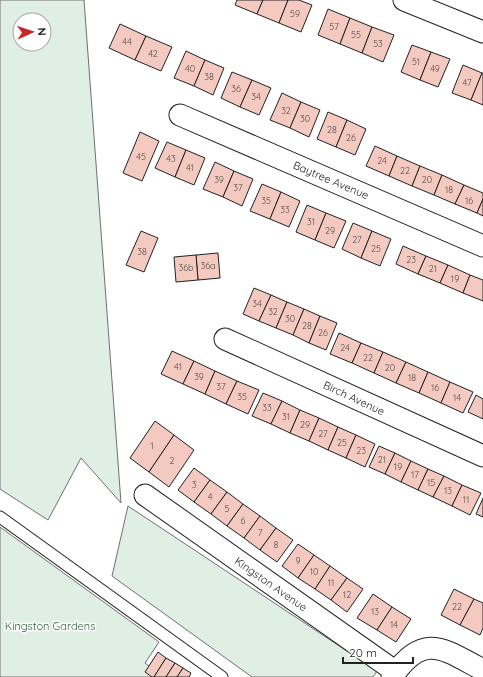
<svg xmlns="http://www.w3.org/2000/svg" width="483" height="677" font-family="Quicksand,sans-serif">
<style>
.green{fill:#e0efe3;stroke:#6f6f6f;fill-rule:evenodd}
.building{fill:#f3c9c0;stroke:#222}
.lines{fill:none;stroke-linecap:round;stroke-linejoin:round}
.lane-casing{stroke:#222;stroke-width:13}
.street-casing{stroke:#222;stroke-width:23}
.lane{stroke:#fff;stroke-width:11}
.street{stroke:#fff;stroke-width:21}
.labels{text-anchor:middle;stroke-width:3;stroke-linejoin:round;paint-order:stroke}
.number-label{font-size:9px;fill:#564c4a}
.street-label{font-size:11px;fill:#222;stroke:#fff}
.park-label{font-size:11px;fill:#2f5e38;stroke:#fff}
</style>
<rect width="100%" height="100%" fill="#fff"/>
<!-- green -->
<g class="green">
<path d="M0,0H84L121,503L81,458L48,520L0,489ZM20,20H44V44H20Z"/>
<path d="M128,506L377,671L373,677H252L112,576Z"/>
<path d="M0,527L159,642L145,663L163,677H0Z"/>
</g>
<!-- building -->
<g class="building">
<path d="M237,0H263L257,14L235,5Z"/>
<path d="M263,0H288L279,23L257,14Z"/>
<path d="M288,0H299L312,5L301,32L279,23Z"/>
<path d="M328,9L350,18L340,44L318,35Z"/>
<path d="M350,18L372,27L362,53L340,44Z"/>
<path d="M120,24L146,36L135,60L109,48Z"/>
<path d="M372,27L394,35L383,62L362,53Z"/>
<path d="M146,36L172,47L161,71L135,60Z"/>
<path d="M412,45L431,52L420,80L401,72Z"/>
<path d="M186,51L205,60L194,86L174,78Z"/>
<path d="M431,52L450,59L438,87L420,80Z"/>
<path d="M205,60L224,68L213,95L194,86Z"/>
<path d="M463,65L482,73L471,100L452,93Z"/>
<path d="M232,72L252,80L240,107L221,98Z"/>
<path d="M482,73H483V105L471,100Z"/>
<path d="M252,80L271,88L259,115L240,107Z"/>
<path d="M282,93L301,102L290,128L270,120Z"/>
<path d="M301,102L320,110L309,137L290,128Z"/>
<path d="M328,112L347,120L336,147L317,139Z"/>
<path d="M347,120L366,129L355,155L336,147Z"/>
<path d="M140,132L159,141L142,181L123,173Z"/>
<path d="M167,142L186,150L175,177L155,168Z"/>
<path d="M375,146L397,156L389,176L366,166Z"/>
<path d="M186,150L205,158L194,185L175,177Z"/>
<path d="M397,156L420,166L412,186L389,176Z"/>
<path d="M215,162L234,171L223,197L203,189Z"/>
<path d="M420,166L442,175L434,195L412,186Z"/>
<path d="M234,171L253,179L242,206L223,197Z"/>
<path d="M442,175L464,185L455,204L434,195Z"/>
<path d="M262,184L281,192L270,219L250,211Z"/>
<path d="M464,185L483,193V199L477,213L455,204Z"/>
<path d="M281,192L300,201L289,227L270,219Z"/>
<path d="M483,199V216L477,213Z"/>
<path d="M307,205L326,213L315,240L296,232Z"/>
<path d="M326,213L346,221L334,248L315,240Z"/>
<path d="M353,223L372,231L361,258L342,249Z"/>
<path d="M141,231L158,238L144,272L126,265Z"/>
<path d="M372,231L391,239L380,266L361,258Z"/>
<path d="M403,246L426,256L418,274L396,264Z"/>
<path d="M218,253L220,278L198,280L196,255Z"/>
<path d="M196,255L198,280L176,282L174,257Z"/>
<path d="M426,256L448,265L440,283L418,274Z"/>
<path d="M448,265L470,275L463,293L440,283Z"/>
<path d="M470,275L483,280V301L463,293Z"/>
<path d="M254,288L271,295L259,321L243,314Z"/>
<path d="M271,295L287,302L276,328L259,321Z"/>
<path d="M287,302L304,309L293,335L276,328Z"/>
<path d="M304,309L320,316L309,343L293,335Z"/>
<path d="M320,316L337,323L326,350L309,343Z"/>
<path d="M339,333L361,343L352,363L330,354Z"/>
<path d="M361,343L383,352L374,373L352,363Z"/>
<path d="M172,351L194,361L183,384L161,374Z"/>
<path d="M383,352L406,362L396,383L374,373Z"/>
<path d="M194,361L215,371L205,394L183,384Z"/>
<path d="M406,362L428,372L419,393L396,383Z"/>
<path d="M215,371L237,381L226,404L205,394Z"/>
<path d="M428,372L450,382L441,403L419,393Z"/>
<path d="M237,381L259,390L248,414L226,404Z"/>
<path d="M450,382L473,392L463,413L441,403Z"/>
<path d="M263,393L282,401L271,424L252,416Z"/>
<path d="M476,395L483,399V419L468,412Z"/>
<path d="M282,401L300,410L290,433L271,424Z"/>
<path d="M300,410L319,418L309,441L290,433Z"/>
<path d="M319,418L338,427L328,450L309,441Z"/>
<path d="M155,421L174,435L149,472L130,458Z"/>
<path d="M338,427L356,435L346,458L328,450Z"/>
<path d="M174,435L194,450L169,487L149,472Z"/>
<path d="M356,435L375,444L365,467L346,458Z"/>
<path d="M379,446L395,453L385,474L369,467Z"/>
<path d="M395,453L411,461L401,482L385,474Z"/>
<path d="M411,461L428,469L418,490L401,482Z"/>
<path d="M194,468L210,480L194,502L178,490Z"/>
<path d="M428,469L444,476L433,497L418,490Z"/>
<path d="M444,476L462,485L452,506L433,497Z"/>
<path d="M210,480L227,492L211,514L194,502Z"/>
<path d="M462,485L481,493L470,515L452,506Z"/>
<path d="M227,492L243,504L227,526L211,514Z"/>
<path d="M483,498V517L476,514Z"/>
<path d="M243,504L260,516L244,538L227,526Z"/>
<path d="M260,516L276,528L260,550L244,538Z"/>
<path d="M276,528L293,540L277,562L260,550Z"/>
<path d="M298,544L314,555L298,578L282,566Z"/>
<path d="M314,555L330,566L315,589L298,578Z"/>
<path d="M330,566L347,578L331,600L315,589Z"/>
<path d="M347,578L363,589L347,612L331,600Z"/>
<path d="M454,589L474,599L460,625L441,615Z"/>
<path d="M373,594L392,607L377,630L357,618Z"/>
<path d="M474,599L483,603V628L480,635L460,625Z"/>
<path d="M392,607L411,619L396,642L377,630Z"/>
<path d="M158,652L166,658L154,677H152L145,672Z"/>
<path d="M166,658L175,663L166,677H154Z"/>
<path d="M175,663L183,668L177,677H166Z"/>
<path d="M183,668L191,673L189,677H177Z"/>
</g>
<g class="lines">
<defs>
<path id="lane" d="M0,517L222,677"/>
<g id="street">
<path d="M404,0L483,32"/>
<path d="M180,115L483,246"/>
<path d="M225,339L483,456"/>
<path d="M145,495L396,672"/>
<path d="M392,677C424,631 443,649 483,670"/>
</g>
</defs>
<!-- lane casing -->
<use href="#lane" class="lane-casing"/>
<!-- street casing -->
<use href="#street" class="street-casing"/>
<!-- lane -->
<use href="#lane" class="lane"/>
<!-- street -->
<use href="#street" class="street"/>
</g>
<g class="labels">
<!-- number labels -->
<g class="number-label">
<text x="295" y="17">59</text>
<text x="334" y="30">57</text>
<text x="356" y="38">55</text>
<text x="127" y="45">44</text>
<text x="378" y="47">53</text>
<text x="153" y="57">42</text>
<text x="416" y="65">51</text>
<text x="190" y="72">40</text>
<text x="435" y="72">49</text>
<text x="209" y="80">38</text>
<text x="467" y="86">47</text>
<text x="236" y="92">36</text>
<text x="256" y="100">34</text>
<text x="286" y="114">32</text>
<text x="305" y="122">30</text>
<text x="332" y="133">28</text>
<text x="351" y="141">26</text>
<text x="141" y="160">45</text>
<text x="171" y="162">43</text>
<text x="382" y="164">24</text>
<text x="190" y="171">41</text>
<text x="405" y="174">22</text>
<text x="219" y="183">39</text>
<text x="427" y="183">20</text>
<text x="238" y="191">37</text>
<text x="449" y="193">18</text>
<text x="266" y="204">35</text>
<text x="469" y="204">16</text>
<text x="285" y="213">33</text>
<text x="311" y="225">31</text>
<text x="330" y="234">29</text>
<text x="357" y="243">27</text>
<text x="376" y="252">25</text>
<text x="142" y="255">38</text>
<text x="411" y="263">23</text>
<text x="208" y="269">36a</text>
<text x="186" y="271">36b</text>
<text x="433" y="272">21</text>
<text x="455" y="282">19</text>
<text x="257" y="307">34</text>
<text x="273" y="315">32</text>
<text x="290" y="322">30</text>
<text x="307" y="329">28</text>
<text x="323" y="336">26</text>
<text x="345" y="351">24</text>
<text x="368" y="361">22</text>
<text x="178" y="370">41</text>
<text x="390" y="371">20</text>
<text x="199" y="380">39</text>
<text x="412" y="381">18</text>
<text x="221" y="390">37</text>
<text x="435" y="391">16</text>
<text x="242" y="400">35</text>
<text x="457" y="401">14</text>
<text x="267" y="411">33</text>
<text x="286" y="420">31</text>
<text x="305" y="428">29</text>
<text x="323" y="437">27</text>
<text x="342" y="446">25</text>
<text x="152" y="449">1</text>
<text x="361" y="454">23</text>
<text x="382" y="463">21</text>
<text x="172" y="464">2</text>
<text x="398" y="470">19</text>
<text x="415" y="478">17</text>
<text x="431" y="486">15</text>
<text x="194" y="488">3</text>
<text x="448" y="494">13</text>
<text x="210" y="500">4</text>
<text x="466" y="503">11</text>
<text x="227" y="512">5</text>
<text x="243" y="524">6</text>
<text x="260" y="536">7</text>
<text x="276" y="548">8</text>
<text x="298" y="564">9</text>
<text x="314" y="575">10</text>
<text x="331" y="586">11</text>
<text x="347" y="598">12</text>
<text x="457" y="610">22</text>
<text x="375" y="615">13</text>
<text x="394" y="628">14</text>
</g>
<!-- street labels -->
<g class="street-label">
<text transform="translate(331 180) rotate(23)" y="4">Baytree Avenue</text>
<text transform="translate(354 398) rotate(25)" y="4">Birch Avenue</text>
<text transform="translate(271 584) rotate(35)" y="4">Kingston Avenue</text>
</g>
<!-- park labels -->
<g class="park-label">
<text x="50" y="630">Kingston Gardens</text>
</g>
</g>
<!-- north arrow -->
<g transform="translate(32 32) rotate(87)"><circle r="19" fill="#ffffff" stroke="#a7a7a7"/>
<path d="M0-3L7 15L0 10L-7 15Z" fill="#c62828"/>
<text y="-6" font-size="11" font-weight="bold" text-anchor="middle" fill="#222222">N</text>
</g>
<!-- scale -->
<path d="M343 657v6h70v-6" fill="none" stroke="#222222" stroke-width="2"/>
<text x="349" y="657" font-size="12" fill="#222222" stroke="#ffffff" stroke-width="3" paint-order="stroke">20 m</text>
</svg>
